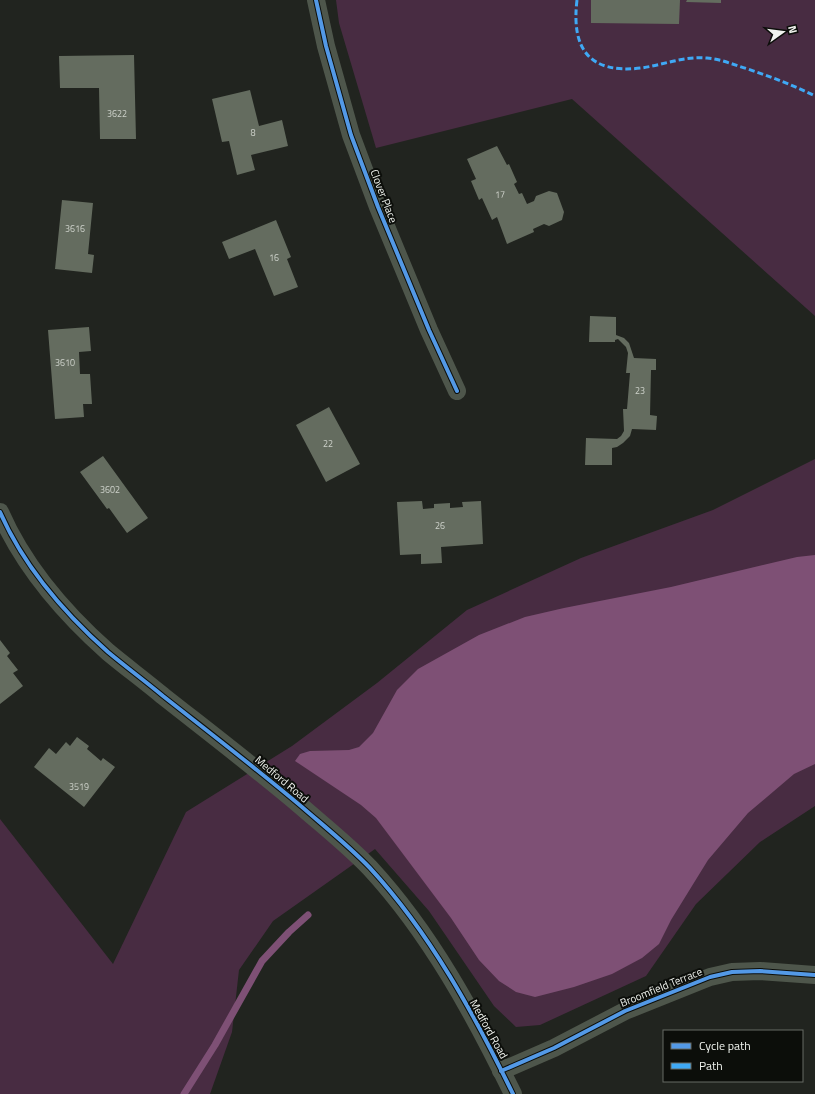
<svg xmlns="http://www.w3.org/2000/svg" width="815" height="1094" font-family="'Titillium Web',sans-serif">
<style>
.green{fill:#482c42}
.water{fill:#7e5075}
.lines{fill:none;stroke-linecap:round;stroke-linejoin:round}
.stream{stroke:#7e5075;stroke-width:7}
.building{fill:#646c5f}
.minor{stroke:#4e564b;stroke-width:18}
.quiet{stroke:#3fa9f5;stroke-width:3;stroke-dasharray:6 3;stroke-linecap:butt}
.cycleway-casing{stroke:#0c0e0a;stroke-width:6}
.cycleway{stroke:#5399e6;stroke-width:4}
.labels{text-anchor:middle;stroke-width:4;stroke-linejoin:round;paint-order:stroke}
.number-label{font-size:9px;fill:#cdd1ca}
.street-label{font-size:11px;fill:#f0f3ee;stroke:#0c0e0a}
</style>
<rect width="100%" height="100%" fill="#21241f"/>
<!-- green -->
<g class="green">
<path d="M336,0H815V316L572,99L376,148L339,23Z"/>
<path d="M815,459V806L760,842L696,904L646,976L540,1025L516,1027L494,1006L429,911L375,849L273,921L239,970L232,1032L210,1094H0V819L113,964L186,812L292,746L377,683L467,610L581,558L713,510Z"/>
</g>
<!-- water -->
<path class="water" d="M815,555V764L794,774L748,813L708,860L671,920L659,944L642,958L612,974L574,987L535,997L516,992L499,981L479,960L451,918L376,818L361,805L295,761L300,754L310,751L349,750L359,747L373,733L397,690L418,669L479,635L525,617L564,608L671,587L797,557Z"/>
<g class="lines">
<!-- stream -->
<path class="stream" d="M184,1094L215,1045L262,961L289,932L308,915"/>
</g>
<!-- building -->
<g class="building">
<path d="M591,0H680L679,24L591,23Z"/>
<path d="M687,0H721V3L686,2Z"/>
<path d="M134,55L136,139H100L99,88H60L59,56Z"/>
<path d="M250,90L259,126L282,120L288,146L251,155L255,170L237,175L229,141L222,142L212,99Z"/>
<path d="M497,146L507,165L509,164L517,182L514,184L519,194L522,193L527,204L534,201L536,196L549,191L557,193L564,212L562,220L549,226L544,224L533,229L534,232L507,244L497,217L492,220L482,198L479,200L471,181L476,179L467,159Z"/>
<path d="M62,200L93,203L88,254L94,255L92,273L55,269Z"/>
<path d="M276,220L291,257L287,259L298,287L274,296L255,249L229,259L222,242Z"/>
<path d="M590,316L616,317V335L624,338L629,343L634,358L656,359V370H651L650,415L657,416L656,430L632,429L630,436L623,443L617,447L612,448V465H585L586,438L617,439L621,436L624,431L623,409H627L630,373H626L628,353L626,347L618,339L615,340V342H589Z"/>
<path d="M89,327L91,351L79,352L80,374H90L92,404H83L84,417L55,419L48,330Z"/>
<path d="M329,407L360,464L326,482L296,425Z"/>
<path d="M103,456L148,518L127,533L109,508L107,509L80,472Z"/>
<path d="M422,501L423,509L434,508V504L450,503V508L463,507L462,502L481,501L483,544L441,547L442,563L421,564V554L400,555L397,502Z"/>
<path d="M0,640L10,653L7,656L18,670L13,673L23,686L0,704Z"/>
<path d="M77,737L89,746L87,749L101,761L103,758L115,767L84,807L34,767L49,748L56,754L66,742L70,746Z"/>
</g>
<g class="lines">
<!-- minor -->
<g class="minor">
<path d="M316,0L326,46L351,135L378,207L429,330L457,391"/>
<path d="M0,512C24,567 63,612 108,652C126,667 145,681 163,696C210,733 257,769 302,807C325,827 349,846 370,868C430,933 474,1014 513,1094"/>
<path d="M501,1071L554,1048L625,1011L710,977L732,972L760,971L815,975"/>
</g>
<!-- quiet -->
<path class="quiet" d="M577,0C571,50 590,74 641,68C663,65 684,56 707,58C721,59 734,65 748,69C771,77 793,85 815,96"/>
<defs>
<g id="cycleway">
<path d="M316,0L326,46L351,135L378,207L429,330L457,391"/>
<path d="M0,512C24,567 63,612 108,652C126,667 145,681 163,696C210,733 257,769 302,807C325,827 349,846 370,868C430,933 474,1014 513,1094"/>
<path d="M501,1071L554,1048L625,1011L710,977L732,972L760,971L815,975"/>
</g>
</defs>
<!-- cycleway casing -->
<use href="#cycleway" class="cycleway-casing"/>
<!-- cycleway -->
<use href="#cycleway" class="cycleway"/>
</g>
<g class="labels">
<!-- number labels -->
<g class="number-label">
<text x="117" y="117">3622</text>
<text x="253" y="136">8</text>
<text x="500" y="198">17</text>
<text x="75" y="232">3616</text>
<text x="274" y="261">16</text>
<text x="65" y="366">3610</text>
<text x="640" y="394">23</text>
<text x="328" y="447">22</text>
<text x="110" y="493">3602</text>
<text x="440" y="529">26</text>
<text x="79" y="790">3519</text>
</g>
<!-- street labels -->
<g class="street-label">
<text transform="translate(384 196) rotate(69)" y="4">Clover Place</text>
<text transform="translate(282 779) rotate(40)" y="4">Medford Road</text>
<text transform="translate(661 987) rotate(-22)" y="4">Broomfield Terrace</text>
<text transform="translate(489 1029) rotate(61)" y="4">Medford Road</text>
</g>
</g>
<!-- legend -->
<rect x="663" y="1030" width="140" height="52" fill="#0c0e0a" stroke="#676a65"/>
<rect x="671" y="1043" width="20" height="6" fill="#5399e6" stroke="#676a65"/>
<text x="699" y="1050" font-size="12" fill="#f0f3ee">Cycle path</text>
<rect x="671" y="1063" width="20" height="6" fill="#3fa9f5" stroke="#676a65"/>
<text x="699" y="1070" font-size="12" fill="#f0f3ee">Path</text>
<!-- north arrow -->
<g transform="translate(783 32) rotate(76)" stroke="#0c0e0a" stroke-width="3" paint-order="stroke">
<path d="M0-3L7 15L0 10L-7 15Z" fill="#f0f3ee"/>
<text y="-6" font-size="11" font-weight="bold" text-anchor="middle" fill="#f0f3ee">N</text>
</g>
</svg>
